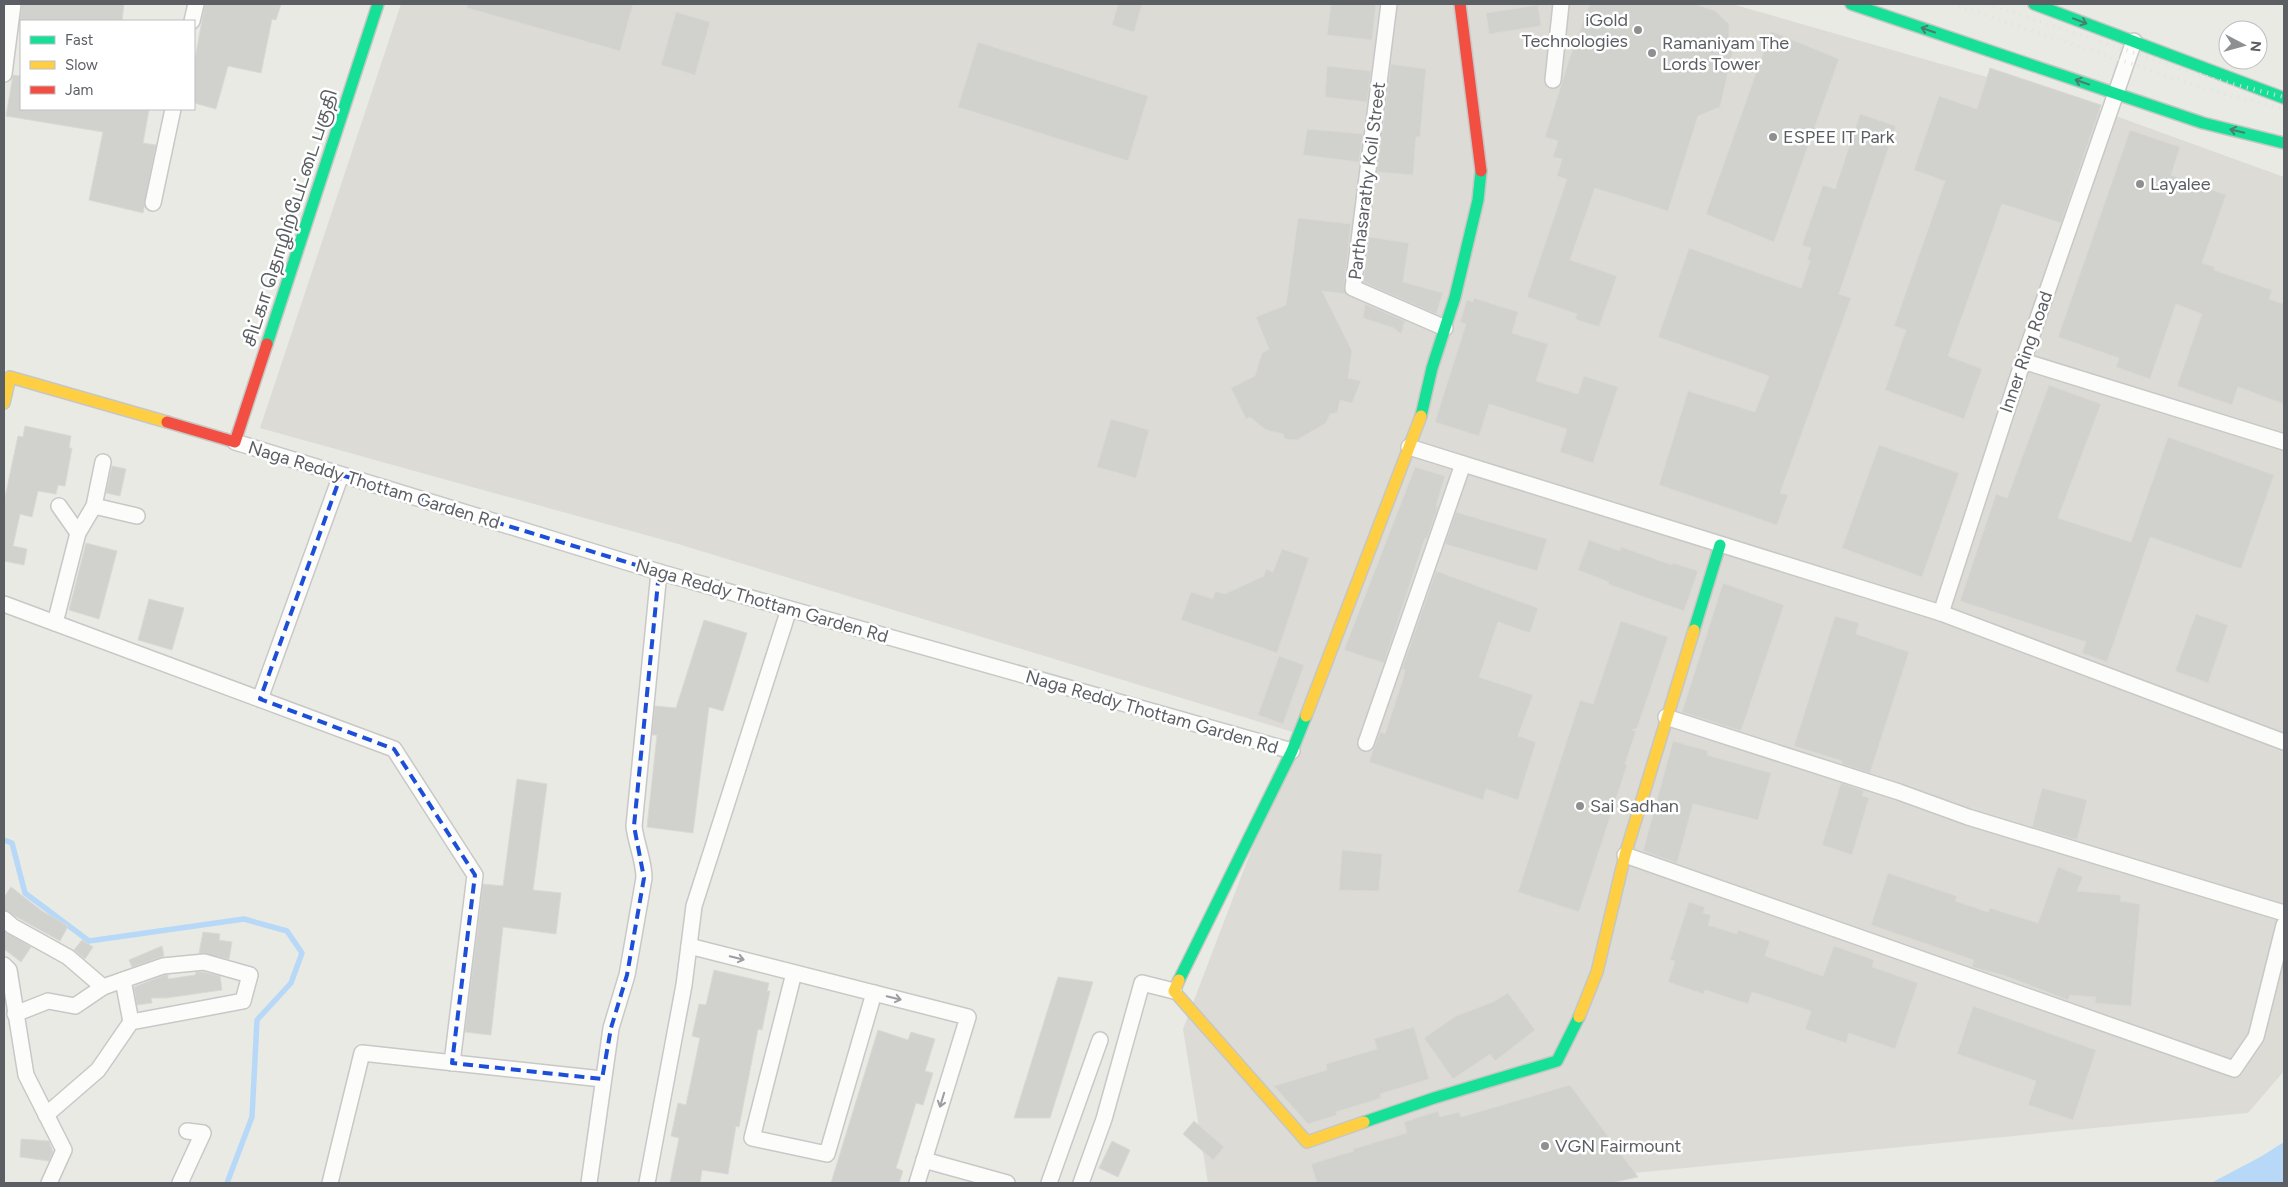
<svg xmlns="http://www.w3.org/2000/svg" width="2288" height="1187" font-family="Figtree,'Noto Sans Tamil',sans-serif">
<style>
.industrial{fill:#dcdbd6}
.water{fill:#b7d9f7}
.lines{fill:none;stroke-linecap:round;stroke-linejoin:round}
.stream{stroke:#b7d9f7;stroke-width:5.5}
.building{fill:#d1d1ce;stroke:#dad9d4}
.street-casing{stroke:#c7c8c7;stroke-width:18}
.fast-casing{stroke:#c6c7c5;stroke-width:14}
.slow-casing{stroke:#c6c7c5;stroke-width:14}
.jam-casing{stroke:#c6c7c5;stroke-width:14}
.street{stroke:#fcfcfb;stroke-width:15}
.fast{stroke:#16e098;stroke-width:11}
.slow{stroke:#ffcf43;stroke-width:11}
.jam{stroke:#f24e42;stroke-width:11}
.rail{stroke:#e2e2e2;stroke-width:4;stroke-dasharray:1 6;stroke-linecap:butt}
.oneway{stroke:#4a7e70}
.oneway2{stroke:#9b9da0}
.marked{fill:none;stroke:#1d4ed8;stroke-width:4;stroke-dasharray:10 6;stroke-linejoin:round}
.poi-dot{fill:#8d8f90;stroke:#fff;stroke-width:2}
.labels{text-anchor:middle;stroke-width:5;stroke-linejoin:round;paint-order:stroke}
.poi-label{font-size:18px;fill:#5b5e63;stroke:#fff;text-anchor:start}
.street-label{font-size:18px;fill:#5b5e63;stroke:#fff}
</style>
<rect width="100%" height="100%" fill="#eaeae5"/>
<!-- industrial -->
<path class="industrial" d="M401,4H1732L2088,106L2284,177V1071L2248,1113L1531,1183H1208L1183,1029L1296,733L678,544L260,428Z"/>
<!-- water -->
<path class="water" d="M2284,1142V1183H2211L2262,1156Z"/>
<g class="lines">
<!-- stream -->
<path class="stream" d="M4,840L12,843L25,893L89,941L244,919L287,931L302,953L291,983L257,1020L252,1117L227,1183"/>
</g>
<!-- building -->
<g class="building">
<path d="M22,4H124L122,21H20Z"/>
<path d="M205,4H281L276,20L272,19L261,73L228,66L216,109L194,103V64Z"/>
<path d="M467,4H633L620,51L467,8Z"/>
<path d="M1118,4H1142L1134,32L1112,25Z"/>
<path d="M1331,4H1376L1372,40L1327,35Z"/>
<path d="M1590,4H1695L1715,11L1729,24V37L1734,46L1720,107L1698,116L1668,211L1595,188L1570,260L1617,276L1599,327L1575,319L1577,314L1527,297L1567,179L1557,176L1562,159L1553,157L1558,141L1545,137L1569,60Z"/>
<path d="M1538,5L1541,26L1489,34L1486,13Z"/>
<path d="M676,12L710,22L695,75L661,65Z"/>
<path d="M1771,31L1839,59L1774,242L1706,214Z"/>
<path d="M978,42L1148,96L1128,161L958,107Z"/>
<path d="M1391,64L1426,69L1420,137H1416L1413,175L1377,172Z"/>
<path d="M1327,66L1371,71L1367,102L1325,97Z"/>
<path d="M1990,68L2101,105L2061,223L2002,204L1948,356L1982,369L1964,419L1885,390L1906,330L1894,326L1945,181L1914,170L1939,96L1977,109Z"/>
<path d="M13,75L21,76V109L149,110L143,143L156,145L143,213L89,200L103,132L6,116Z"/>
<path d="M1860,114L1896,126L1839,294L1851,298L1780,493L1788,495L1777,525L1659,485L1688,391L1755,412L1769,376L1658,337L1689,248L1801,288L1810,261L1807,260L1811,248L1802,245L1823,185L1835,189Z"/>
<path d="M1307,129L1363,134L1359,162L1303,155Z"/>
<path d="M2130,130L2180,147L2171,175L2226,195L2202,263L2215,267L2214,270L2272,290L2269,299L2284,304V404L2238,387L2232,405L2177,386L2202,314L2176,304L2150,379L2116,367L2119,358L2058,337Z"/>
<path d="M1298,218L1351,224L1344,287L1347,294L1322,291L1352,351L1348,378L1361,381L1352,403L1340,400L1337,413L1330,414L1326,423L1297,440L1285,439L1283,434L1266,430L1250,417L1246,419L1231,388L1255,376L1262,353L1269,349L1256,317L1286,305Z"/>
<path d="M1369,237L1409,243L1403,282L1443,293L1436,314L1363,282Z"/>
<path d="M1474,298L1518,312L1512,333L1548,344L1536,381L1578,394L1584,376L1618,387L1593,463L1560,452L1567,429L1489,404L1479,436L1435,422L1466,324L1460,322L1467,300L1473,302Z"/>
<path d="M1365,304L1405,321L1401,334L1394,328L1363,318Z"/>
<path d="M2049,385L2101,404L2058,518L2131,542L2168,437L2274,475L2241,569L2150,537L2107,662L2082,653L2086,642L1960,601L1996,494L2007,498Z"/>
<path d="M1111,419L1149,430L1136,478L1097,467Z"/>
<path d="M25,426L71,436L69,448H72L65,486L58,485L56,494L38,491L32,517L20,514L13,546L27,549L24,565L4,561V502L18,436L23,437Z"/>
<path d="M1879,445L1959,473L1922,577L1842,548Z"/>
<path d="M112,466L126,469L120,496L106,493Z"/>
<path d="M1415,467L1445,476L1436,506L1438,507L1427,539L1425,538L1384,663L1344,650Z"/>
<path d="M1456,512L1547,539L1537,571L1445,544Z"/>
<path d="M1589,540L1620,551L1621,547L1672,565L1673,563L1698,571L1684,611L1608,584L1609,582L1578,570Z"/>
<path d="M86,543L117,551L99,619L69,610Z"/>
<path d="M1282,549L1309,558L1277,653L1181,620L1191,592L1213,599L1215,591L1225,594L1264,576L1266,569L1273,572Z"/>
<path d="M1436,571L1538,608L1530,633L1498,622L1479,677L1533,695L1518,736L1536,742L1518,800L1486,789L1483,800L1369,762L1380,732L1385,734L1403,679L1405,670L1402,669Z"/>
<path d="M1723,583L1784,605L1741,731L1682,712Z"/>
<path d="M149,599L184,608L172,650L138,640Z"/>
<path d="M2196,614L2228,625L2208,683L2175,671Z"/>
<path d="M1835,616L1859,623L1856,634L1909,652L1870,773L1842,764V761L1794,746Z"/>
<path d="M704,620L747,633L723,711L709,707L693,833L647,827L657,735H652L655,706L676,708Z"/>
<path d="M1621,621L1668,637L1637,728L1632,730L1636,731L1625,764L1627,765L1579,912L1518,892L1580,700L1593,704Z"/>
<path d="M1279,656L1304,665L1283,724L1258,715Z"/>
<path d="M1673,741L1708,751L1707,755L1771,773L1758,820L1693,804L1677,863L1643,851Z"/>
<path d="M517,779L547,784L533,890L561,893L556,934L503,927L491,1035L465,1032L483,884L503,886Z"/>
<path d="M1841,783L1864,791L1862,796L1869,798L1852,855L1822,845Z"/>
<path d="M2042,788L2087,800L2077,840L2032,827Z"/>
<path d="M1342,850L1382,854L1379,891L1339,890Z"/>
<path d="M2058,867L2083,877L2077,891L2121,895L2120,901L2140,904L2131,1006L2095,1003L2096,997L2070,995L2068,1000L2003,975L1972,967L1974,960L1871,925L1888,873L1957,896L1955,901L1988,912L1990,908L2038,923Z"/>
<path d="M11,887L42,911L68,926L60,941L4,910V897Z"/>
<path d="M1689,902L1705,907L1703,913L1711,915L1708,925L1737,934L1738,930L1770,941L1765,956L1823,976L1834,946L1874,960L1872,967L1918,983L1895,1049L1849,1033L1846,1043L1805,1029L1811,1011L1752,992L1748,1004L1705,990L1704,994L1668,982L1675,961L1670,960Z"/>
<path d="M4,931L31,947L21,962L4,949Z"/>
<path d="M203,932L220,934L219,940L232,942L229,959L199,953Z"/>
<path d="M82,940L93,947L85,959L74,950Z"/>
<path d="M162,946L164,956L132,967L129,960Z"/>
<path d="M714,970L769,983L767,991H770L762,1030L758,1029L739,1127L736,1126L728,1174L702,1170L700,1183H670L679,1138L671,1136L678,1103L686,1105L700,1038L692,1036L699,1004L706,1005Z"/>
<path d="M196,972H203L220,976L222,990L166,998H151L152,1003L137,1005L134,987L165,975H168V979L195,975Z"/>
<path d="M1058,977L1093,982L1050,1118H1014Z"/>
<path d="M1508,993L1535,1030L1495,1061L1490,1054L1453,1079L1424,1038L1456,1016L1493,1002Z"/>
<path d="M1973,1006L2096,1050L2073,1120L2028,1105L2036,1081L1957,1054Z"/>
<path d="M1414,1027L1429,1079L1380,1094L1381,1098L1336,1112L1337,1115L1308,1124L1274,1086L1327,1070L1326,1064L1377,1049L1374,1039Z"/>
<path d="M878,1030L908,1040L911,1032L935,1039L925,1071L933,1073L923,1105L916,1103L896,1168L903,1171L899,1183H831Z"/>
<path d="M1570,1085L1638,1177L1610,1183H1317L1311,1164L1354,1151L1353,1149L1407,1133L1404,1122L1438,1111L1440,1117L1459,1112L1461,1117Z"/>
<path d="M1194,1121L1224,1147L1213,1160L1183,1134Z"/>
<path d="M21,1139L49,1141L53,1152L49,1161L20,1157Z"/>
<path d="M1112,1141L1130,1150L1118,1177L1099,1168Z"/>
</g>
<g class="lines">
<defs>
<g id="street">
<path d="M1389,4L1353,288L1445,328"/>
<path d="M192,21L196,4"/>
<path d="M4,74L13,4"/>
<path d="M1553,80L1561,4"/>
<path d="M153,203L173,109"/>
<path d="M2023,361L2284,442"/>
<path d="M235,442L659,572L1292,751"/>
<path d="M1409,447L1941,613L2284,742"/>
<path d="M103,462L94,506L137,516"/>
<path d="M59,506L78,533"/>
<path d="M4,604L394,749L475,875L452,1063"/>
<path d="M1941,613L2023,361L2134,41"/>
<path d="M55,623L78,533L94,506"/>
<path d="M260,699L341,475"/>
<path d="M1666,717L1899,792L1968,817L2284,913"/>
<path d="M1366,743L1463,464"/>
<path d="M1625,855L2234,1069L2256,1037L2284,925"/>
<path d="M4,919L12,926L68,957L103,987L163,966L204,962L250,975L243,1001L131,1022L98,1070L46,1115"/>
<path d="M689,946L968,1017L917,1183"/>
<path d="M4,965L9,970L26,1075L64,1150L49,1183"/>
<path d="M794,973L752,1138L827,1154L874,993"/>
<path d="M123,980L131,1022"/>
<path d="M15,1014L48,1001L75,1006L103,987"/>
<path d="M924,1160L1007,1183"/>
<path d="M180,1183L203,1133L187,1131"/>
<path d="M330,1183L362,1053L602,1079"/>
<path d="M589,1183L611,1028L627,975L644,878C644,860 636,844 634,826L659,572"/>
<path d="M647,1183L684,985L694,906L789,609"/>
<path d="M1049,1183L1100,1040"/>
<path d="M1081,1183L1104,1119L1142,983L1174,991"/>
</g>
<g id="fast">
<path d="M1851,4L2203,123L2284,143"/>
<path d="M2034,4L2284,98"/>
<path d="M267,344L378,4"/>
<path d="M1421,416L1432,368L1455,297L1478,200L1481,171"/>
<path d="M1694,630L1720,545"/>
<path d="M1179,980L1292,751L1306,716"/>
<path d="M1364,1122L1434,1098L1557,1061L1579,1017"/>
</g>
<g id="slow">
<path d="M4,403L10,377L167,422"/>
<path d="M1306,716L1421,416"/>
<path d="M1179,980L1174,991L1307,1142L1364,1122"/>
<path d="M1579,1017L1597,972L1625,855L1694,630"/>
</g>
<g id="jam">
<path d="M1460,4L1481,171"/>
<path d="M167,422L235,442L267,344"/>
</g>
</defs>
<!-- street casing -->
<use href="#street" class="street-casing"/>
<!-- fast casing -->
<use href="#fast" class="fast-casing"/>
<!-- slow casing -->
<use href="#slow" class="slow-casing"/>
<!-- jam casing -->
<use href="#jam" class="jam-casing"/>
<!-- street -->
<use href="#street" class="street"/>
<!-- fast -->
<use href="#fast" class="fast"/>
<!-- slow -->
<use href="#slow" class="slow"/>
<!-- jam -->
<use href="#jam" class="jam"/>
<!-- rail -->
<g class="rail">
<path d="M1952,4L2210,90L2284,109"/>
<path d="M1987,4L2213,79L2284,97"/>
</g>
</g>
<!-- one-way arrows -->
<defs><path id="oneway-shaft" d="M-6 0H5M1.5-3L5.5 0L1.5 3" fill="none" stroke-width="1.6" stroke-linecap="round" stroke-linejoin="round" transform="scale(1.25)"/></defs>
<g class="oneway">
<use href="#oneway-shaft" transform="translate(2080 21) rotate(21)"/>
<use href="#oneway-shaft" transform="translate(1928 30) rotate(-161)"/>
<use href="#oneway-shaft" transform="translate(2082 82) rotate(-161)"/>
<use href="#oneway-shaft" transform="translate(2237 131) rotate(-166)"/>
</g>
<g class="oneway2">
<use href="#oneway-shaft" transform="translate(737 958) rotate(14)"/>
<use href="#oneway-shaft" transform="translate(894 998) rotate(14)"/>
<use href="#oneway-shaft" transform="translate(942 1100) rotate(107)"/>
</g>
<!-- marked area -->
<path class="marked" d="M341,475L659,572L634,826L644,878L627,975L611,1028L602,1079L452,1063L475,875L394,749L260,699Z"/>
<!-- markers -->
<g class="poi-dot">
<circle cx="1638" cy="30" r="5"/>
<circle cx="1652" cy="53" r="5"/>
<circle cx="1773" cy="137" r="5"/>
<circle cx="2140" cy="184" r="5"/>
<circle cx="1580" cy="806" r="5"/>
<circle cx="1545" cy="1146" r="5"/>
</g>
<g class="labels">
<!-- poi labels -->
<g class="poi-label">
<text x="1628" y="26" text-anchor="end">iGold<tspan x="1628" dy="21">Technologies</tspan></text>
<text x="1662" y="49">Ramaniyam The<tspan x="1662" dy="21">Lords Tower</tspan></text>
<text x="1783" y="143">ESPEE IT Park</text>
<text x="2150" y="190">Layalee</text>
<text x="1590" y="812">Sai Sadhan</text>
<text x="1555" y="1152">VGN Fairmount</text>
</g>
<!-- street labels -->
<g class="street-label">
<text transform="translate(1367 181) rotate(-83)" y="6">Parthasarathy Koil Street</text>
<text transform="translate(290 218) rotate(-72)" y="6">சிட்கா தொழிற்பேட்டை பகுதி</text>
<text transform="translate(2026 352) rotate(-71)" y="6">Inner Ring Road</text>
<text transform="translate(374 485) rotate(17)" y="6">Naga Reddy Thottam Garden Rd</text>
<text transform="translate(762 601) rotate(16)" y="6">Naga Reddy Thottam Garden Rd</text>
<text transform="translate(1152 712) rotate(16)" y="6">Naga Reddy Thottam Garden Rd</text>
</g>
</g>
<!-- border -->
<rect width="2288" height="1187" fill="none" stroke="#5b5e63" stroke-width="10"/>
<!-- legend -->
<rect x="20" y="20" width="175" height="90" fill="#ffffff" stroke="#bdbfc1"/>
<rect x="30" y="36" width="25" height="8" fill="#16e098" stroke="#bdbfc1"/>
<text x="65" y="45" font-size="15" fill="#5b5e63">Fast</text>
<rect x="30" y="61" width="25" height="8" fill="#ffcf43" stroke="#bdbfc1"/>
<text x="65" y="70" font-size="15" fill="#5b5e63">Slow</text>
<rect x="30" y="86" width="25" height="8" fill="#f24e42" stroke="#bdbfc1"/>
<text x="65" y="95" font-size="15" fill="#5b5e63">Jam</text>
<!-- north arrow -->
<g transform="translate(2243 45) rotate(96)"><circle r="24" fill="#ffffff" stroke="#bdbfc1"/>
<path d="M0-4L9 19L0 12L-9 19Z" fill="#8d8f90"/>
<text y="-8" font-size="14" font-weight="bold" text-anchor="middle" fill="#5b5e63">N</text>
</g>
</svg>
